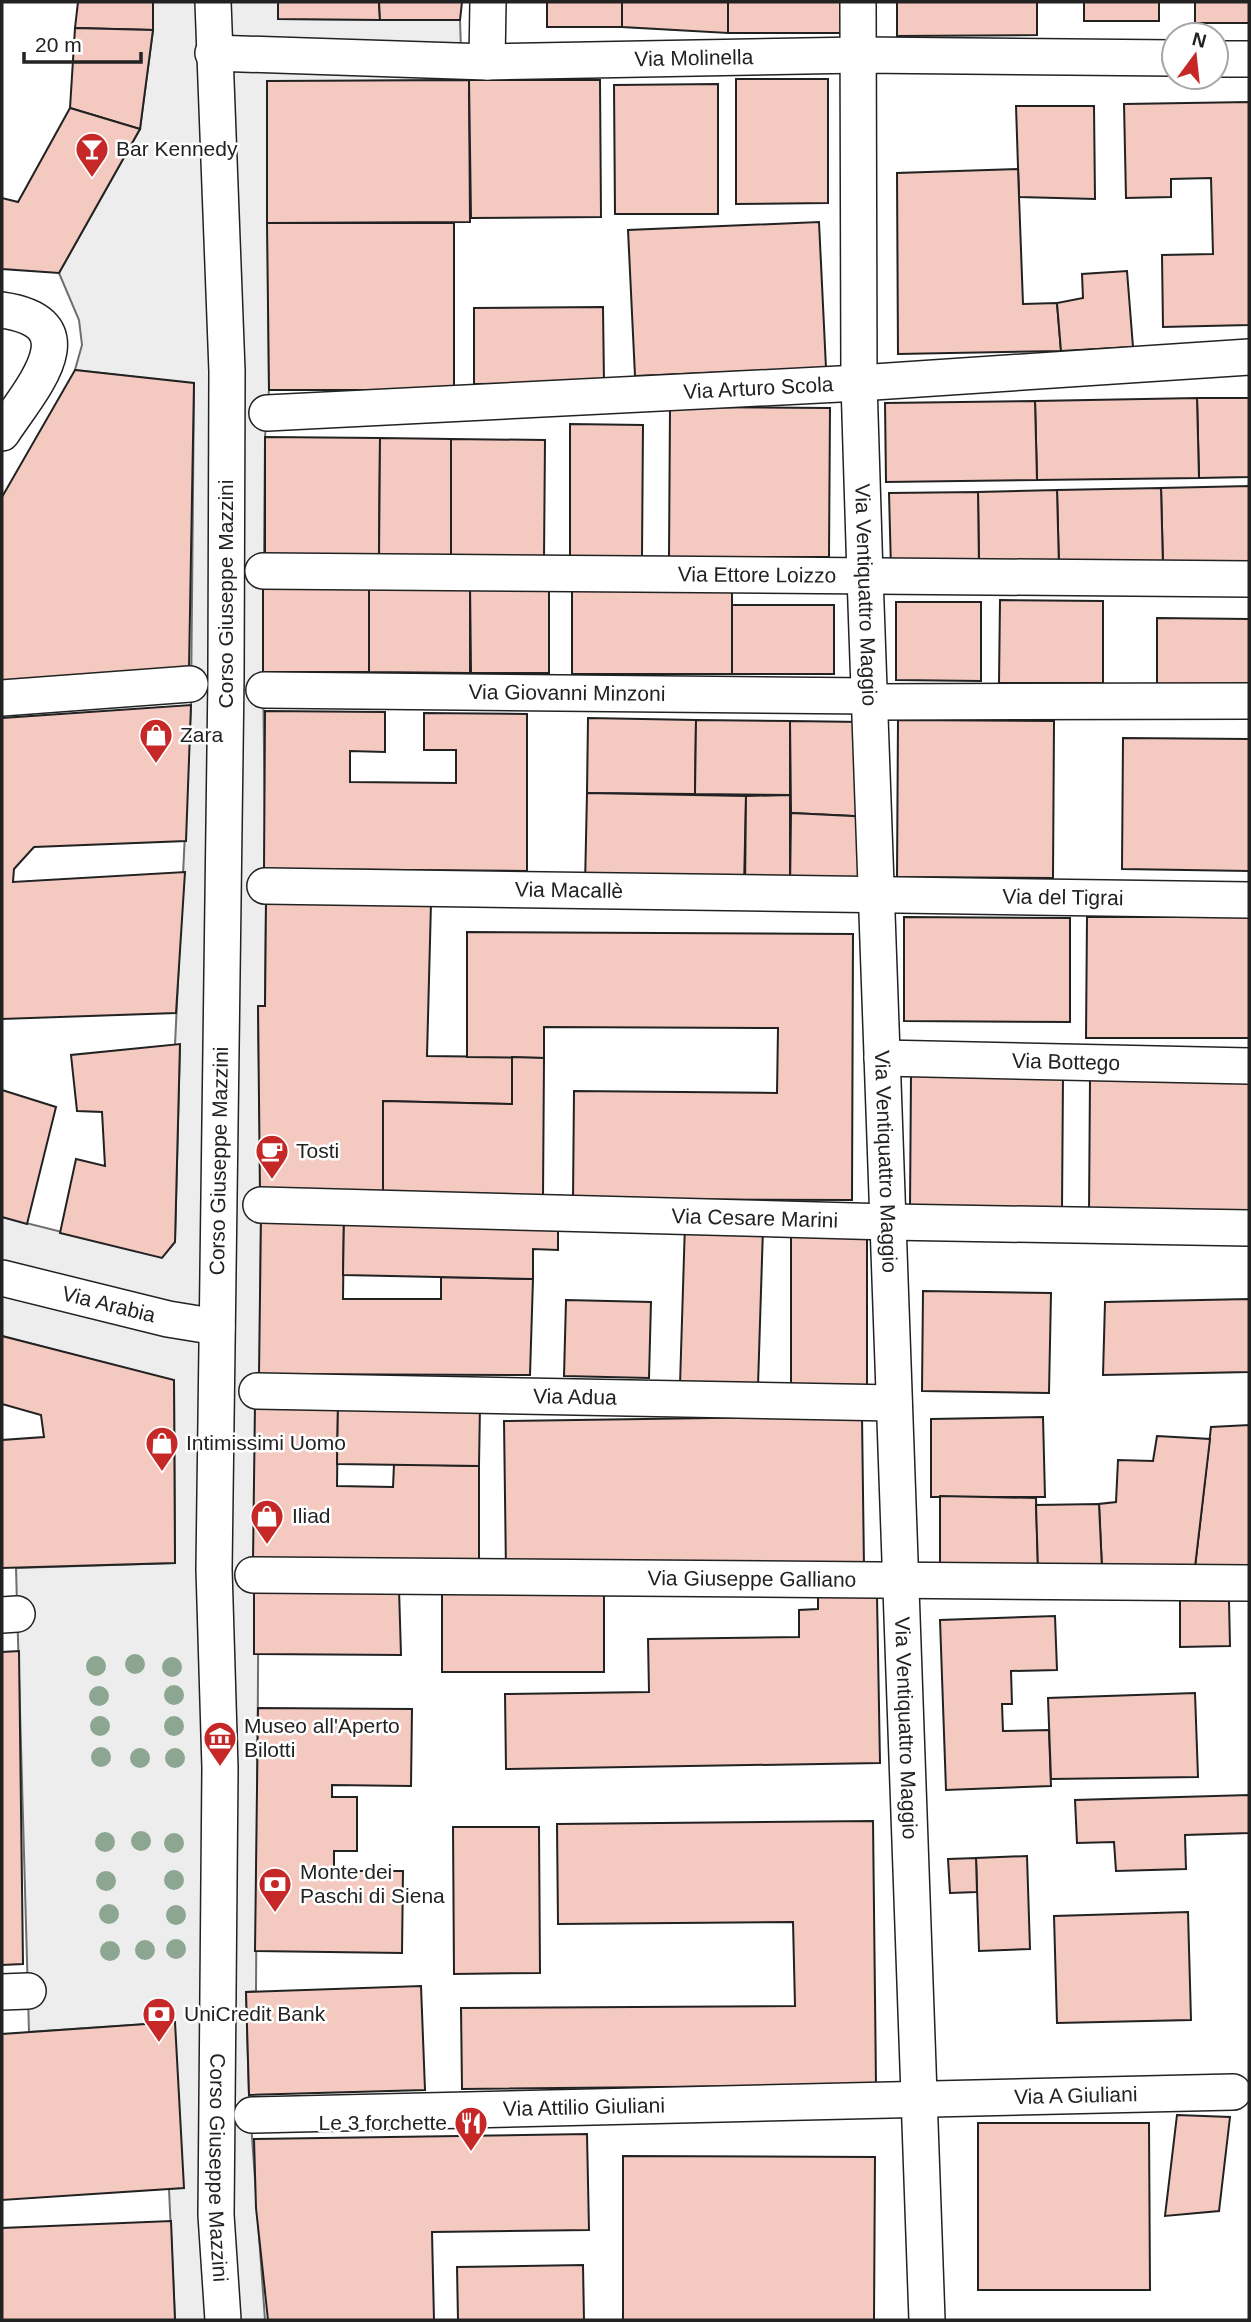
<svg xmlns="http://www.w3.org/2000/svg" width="1251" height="2322" font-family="Helvetica,sans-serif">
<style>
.parking{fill:#ededed;stroke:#6f6f6f;stroke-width:2}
.building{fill:#f3c9c0;stroke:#222;stroke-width:2}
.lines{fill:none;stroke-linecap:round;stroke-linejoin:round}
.street-casing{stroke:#222;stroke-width:38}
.street{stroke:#fff;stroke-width:35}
.tree{fill:#8da692}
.labels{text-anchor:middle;stroke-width:5;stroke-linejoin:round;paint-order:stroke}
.street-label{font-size:21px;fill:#222;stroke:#fff}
.poi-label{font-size:21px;fill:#222;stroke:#fff;text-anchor:start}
</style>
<rect width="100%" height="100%" fill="#fff"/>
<!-- parking -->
<path class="parking" d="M153,2H278V19L460,20L462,80L267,82L269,390L265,437L263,672L266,902L265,1006H258L261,1205L256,1991L246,1992L249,2095L265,2320H175L169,2189L175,2022L29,2032L16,1568L175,1563L174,1381L2,1336V1217L162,1257L175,1242L180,1045H175L191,705L194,384L75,370L82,345L79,320L59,273L140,129L153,30Z"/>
<!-- building -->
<g class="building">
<path d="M78,2H153V30L75,28Z"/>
<path d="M278,2H379L380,20L278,19Z"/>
<path d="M379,2H462L460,20H380Z"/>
<rect x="547" y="2" width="75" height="25"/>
<path d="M622,2H728V33L622,27Z"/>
<rect x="728" y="2" width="116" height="31"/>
<path d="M897,2H1037V35L897,36Z"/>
<rect x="1084" y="2" width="75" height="19"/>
<rect x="1195" y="2" width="54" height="21"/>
<path d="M75,28L153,30L140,129L70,108Z"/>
<path d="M736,79H828V203L736,204Z"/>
<path d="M469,80L470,222L267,223V81Z"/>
<path d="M469,80H600L601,217L471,218Z"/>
<path d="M718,84V214H615L614,85Z"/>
<path d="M1249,102V325L1163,327L1162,255L1213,254L1211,178L1171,179V197L1126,198L1124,104Z"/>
<path d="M1016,106H1094L1095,199L1019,197Z"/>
<path d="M70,108L140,129L59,273L2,269V198L18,202Z"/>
<path d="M1018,169L1023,304L1057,303L1061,351L898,354L897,173Z"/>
<path d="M819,222L826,368L635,376L628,230Z"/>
<path d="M267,223H454V390H269Z"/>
<path d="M1127,271L1133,347L1061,351L1057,303L1083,298L1082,274Z"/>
<path d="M603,307L604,383L474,384V308Z"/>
<path d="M75,370L194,383L189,669L2,682V497Z"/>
<path d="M1197,398H1249V477L1199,478Z"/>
<path d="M1197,398L1199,478L1037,480L1035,401Z"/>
<path d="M1035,401L1037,480L886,482L885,403Z"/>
<path d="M670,407L830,408L829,557H669Z"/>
<path d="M570,424L643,425L642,557H570Z"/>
<path d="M265,437L380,438L379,559L265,558Z"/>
<path d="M380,438L451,439V559H379Z"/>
<path d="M451,439L545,440L544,559H451Z"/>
<path d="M1249,486V564L1163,566L1161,488Z"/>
<path d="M1161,488L1163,566L1059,568L1057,490Z"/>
<path d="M1057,490L1059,567L979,568L978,492Z"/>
<path d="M978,492L979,567L891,569L889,493Z"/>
<path d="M263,581L369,582V672H263Z"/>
<path d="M369,583H470V673L369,672Z"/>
<path d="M470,583H549V673H471Z"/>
<rect x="572" y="585" width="160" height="89"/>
<path d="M1000,600L1103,601V683H999Z"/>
<path d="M896,602H981V681L896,680Z"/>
<rect x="732" y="605" width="102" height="69"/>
<path d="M1157,618L1249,619V686L1157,685Z"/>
<path d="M191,705L186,841L34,847L14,869L13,882L185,872L176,1013L2,1019V718Z"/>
<path d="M265,711L385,712V752L350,751V782L456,783V750H424V713L527,714V871L264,869Z"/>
<path d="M588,718L696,720L695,794L587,793Z"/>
<path d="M696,720L790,721V795L695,794Z"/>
<path d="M898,720L1054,721L1053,878L897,877Z"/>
<path d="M790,721L862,722L873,817L791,813Z"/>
<path d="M1123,738L1249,739V871L1122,869Z"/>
<path d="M587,793L746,796L744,887L585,885Z"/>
<path d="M790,795V889H745L746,796Z"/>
<path d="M791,813L873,817L860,891L790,889Z"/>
<path d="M266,902L431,903L427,1056L512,1057V1104L383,1101V1195L260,1194L258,1006H265Z"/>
<path d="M904,917L1070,918V1022L904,1021Z"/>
<path d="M1087,917H1249V1038H1086Z"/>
<path d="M467,932L853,934L852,1200L573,1199L574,1091L777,1093L778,1028L544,1027V1058L467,1057Z"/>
<path d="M180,1044L175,1242L162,1258L60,1233L76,1159L105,1166L102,1112L77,1111L71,1055Z"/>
<path d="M512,1057L544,1058L543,1197L383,1195V1101L512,1104Z"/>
<path d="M911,1074L1063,1076L1062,1209L910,1207Z"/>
<path d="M1090,1079L1249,1080V1214L1089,1213Z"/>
<path d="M2,1090L56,1107L27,1224L2,1217Z"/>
<path d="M261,1216H344L343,1299H441V1277L533,1279L530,1375L259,1374Z"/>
<path d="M344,1216L558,1220V1250L533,1249V1279L343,1275Z"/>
<path d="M685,1223L763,1228L758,1386L680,1385Z"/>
<path d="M791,1228L867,1229V1385L791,1384Z"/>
<path d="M923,1291L1051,1293L1049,1393L922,1391Z"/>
<path d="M1249,1299V1372L1103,1375L1105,1302Z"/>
<path d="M566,1300L651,1302L649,1378L564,1376Z"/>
<path d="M2,1336L174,1380L175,1563L2,1568V1440L44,1437L41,1415L2,1404Z"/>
<path d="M255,1403L338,1404L337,1486L393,1487L394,1464L479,1466V1564L253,1561Z"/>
<path d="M338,1404L480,1405L479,1466L337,1464Z"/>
<path d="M862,1416L864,1568L506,1572L504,1421Z"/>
<path d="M1043,1417L1045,1497H931V1419Z"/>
<path d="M1249,1425V1570L1195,1567L1211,1427Z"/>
<path d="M1157,1436L1210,1439L1195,1567L1102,1569L1099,1504L1116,1502L1118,1460L1153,1461Z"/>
<path d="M940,1496L1036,1498L1038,1569L940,1568Z"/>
<path d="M1099,1504L1102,1569H1038L1036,1505Z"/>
<path d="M604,1588V1672H442V1589Z"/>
<path d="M399,1589L401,1655L254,1654V1590Z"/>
<path d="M877,1596L880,1763L506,1769L505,1694L649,1692L648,1639L799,1637V1610L818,1609V1597Z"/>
<path d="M1180,1600L1229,1601L1230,1646L1180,1647Z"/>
<path d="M1055,1616L1057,1670L1011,1671L1012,1704H1002L1003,1731L1049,1730L1051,1786L946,1790L940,1620Z"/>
<path d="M19,1651L23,1964L2,1965V1652Z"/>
<path d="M1195,1693L1198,1777L1051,1779L1048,1698Z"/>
<path d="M258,1708L412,1709L411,1786L332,1785V1797H357V1851H334V1871H403L402,1953L255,1951Z"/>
<path d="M1249,1795V1833L1185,1835L1186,1869L1116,1871L1114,1842L1077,1843L1075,1800Z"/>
<path d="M873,1821L876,2085L462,2089L461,2008L795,2006L793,1922L558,1924L557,1824Z"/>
<path d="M453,1827H539L540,1973L454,1974Z"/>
<path d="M1027,1856L1030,1949L979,1951L976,1858Z"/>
<path d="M976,1858L977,1892L950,1893L948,1859Z"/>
<path d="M1188,1912L1191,2020L1057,2023L1054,1916Z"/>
<path d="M421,1986L425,2090L249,2095L246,1992Z"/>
<path d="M175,2022L184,2188L2,2200V2034Z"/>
<path d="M1177,2115L1230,2117L1219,2211L1165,2216Z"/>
<path d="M978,2123H1149L1150,2290H978Z"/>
<path d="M587,2134L589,2230L432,2232L434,2320H268L256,2208L254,2139Z"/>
<path d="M623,2156L875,2157L874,2320H623Z"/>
<path d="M171,2221L175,2320H2V2228Z"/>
<path d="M583,2265L584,2320H458L457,2267Z"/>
</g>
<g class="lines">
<defs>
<g id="street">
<path id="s1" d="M213,2L227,371L226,677L214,1569L220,1768L216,2215L223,2320"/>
<path id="s2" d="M858,2L859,383L865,576L927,2320"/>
<path id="s3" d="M213,53L487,62L860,55L1174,58"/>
<path d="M1216,59H1249"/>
<path d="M487,62L488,2"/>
<path d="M2,310C93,323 30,390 2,433"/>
<path id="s4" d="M267,413L859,383L1249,357"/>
<path id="s5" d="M263,571L1249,579"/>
<path id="s6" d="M264,690L871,696"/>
<path d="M2,698L190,684"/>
<path d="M870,702L1249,701"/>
<path id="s7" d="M265,886L1249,900"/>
<path id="s8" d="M882,1058L1249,1066"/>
<path id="s9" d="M261,1205L889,1222L1249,1228"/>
<path id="s10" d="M2,1278L168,1319L217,1327"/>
<path id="s11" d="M257,1391L894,1403"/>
<path id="s12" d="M253,1575L1249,1583"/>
<path d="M2,1615L17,1614"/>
<path d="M2,1992L28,1991"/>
<path id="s13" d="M252,2115L1233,2092"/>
</g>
</defs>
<!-- street casing -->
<use href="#street" class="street-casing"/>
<!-- street -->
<use href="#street" class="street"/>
</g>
<!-- trees -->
<g class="tree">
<circle cx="135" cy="1664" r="10"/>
<circle cx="96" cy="1666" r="10"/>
<circle cx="172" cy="1667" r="10"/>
<circle cx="174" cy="1695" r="10"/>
<circle cx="99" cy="1696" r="10"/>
<circle cx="100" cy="1726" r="10"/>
<circle cx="174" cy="1726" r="10"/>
<circle cx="101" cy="1757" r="10"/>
<circle cx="140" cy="1758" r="10"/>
<circle cx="175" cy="1758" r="10"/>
<circle cx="141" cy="1841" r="10"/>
<circle cx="105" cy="1842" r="10"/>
<circle cx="174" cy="1843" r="10"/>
<circle cx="174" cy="1880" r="10"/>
<circle cx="106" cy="1881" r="10"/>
<circle cx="109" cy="1914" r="10"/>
<circle cx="176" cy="1915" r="10"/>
<circle cx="176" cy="1949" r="10"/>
<circle cx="145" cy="1950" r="10"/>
<circle cx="110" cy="1951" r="10"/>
</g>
<!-- icons -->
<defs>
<symbol id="bar-pin" viewBox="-11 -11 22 30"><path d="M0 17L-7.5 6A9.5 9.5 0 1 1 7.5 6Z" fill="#c62828" stroke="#fff"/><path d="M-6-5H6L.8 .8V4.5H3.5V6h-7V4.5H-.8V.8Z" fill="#fff"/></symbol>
<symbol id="shop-pin" viewBox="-11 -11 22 30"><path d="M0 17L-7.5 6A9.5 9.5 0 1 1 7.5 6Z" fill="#c62828" stroke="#fff"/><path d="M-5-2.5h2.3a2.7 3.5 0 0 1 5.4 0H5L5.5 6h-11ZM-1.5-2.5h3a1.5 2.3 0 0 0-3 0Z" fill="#fff"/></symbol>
<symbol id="cafe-pin" viewBox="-11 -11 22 30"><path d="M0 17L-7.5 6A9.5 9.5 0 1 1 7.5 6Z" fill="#c62828" stroke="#fff"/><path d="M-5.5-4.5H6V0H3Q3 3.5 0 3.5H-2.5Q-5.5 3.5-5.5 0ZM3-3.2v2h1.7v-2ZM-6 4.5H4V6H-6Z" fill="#fff"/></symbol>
<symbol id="museum-pin" viewBox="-11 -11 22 30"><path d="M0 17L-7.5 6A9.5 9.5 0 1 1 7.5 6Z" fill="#c62828" stroke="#fff"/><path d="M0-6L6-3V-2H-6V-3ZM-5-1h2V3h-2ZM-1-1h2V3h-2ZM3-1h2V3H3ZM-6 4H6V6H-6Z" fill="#fff"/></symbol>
<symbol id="bank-pin" viewBox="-11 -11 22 30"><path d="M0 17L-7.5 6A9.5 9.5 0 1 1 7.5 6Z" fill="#c62828" stroke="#fff"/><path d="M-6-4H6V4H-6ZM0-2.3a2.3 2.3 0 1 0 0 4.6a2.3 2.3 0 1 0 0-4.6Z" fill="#fff"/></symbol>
<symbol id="restaurant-pin" viewBox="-11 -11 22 30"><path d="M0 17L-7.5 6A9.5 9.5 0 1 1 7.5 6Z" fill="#c62828" stroke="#fff"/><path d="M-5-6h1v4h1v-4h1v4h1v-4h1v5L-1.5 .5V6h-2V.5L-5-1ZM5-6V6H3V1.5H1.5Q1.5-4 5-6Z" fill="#fff"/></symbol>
</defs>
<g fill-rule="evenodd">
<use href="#bar-pin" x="73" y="130" width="38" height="52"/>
<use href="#shop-pin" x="137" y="716" width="38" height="52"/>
<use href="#cafe-pin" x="253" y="1132" width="38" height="52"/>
<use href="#shop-pin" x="143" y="1424" width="38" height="52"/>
<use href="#shop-pin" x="248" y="1497" width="38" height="52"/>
<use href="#museum-pin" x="201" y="1719" width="38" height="52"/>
<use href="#bank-pin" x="256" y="1865" width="38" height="52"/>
<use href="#bank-pin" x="140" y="1995" width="38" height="52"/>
<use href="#restaurant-pin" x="452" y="2104" width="38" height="52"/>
</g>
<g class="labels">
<!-- street labels -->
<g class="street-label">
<text dy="7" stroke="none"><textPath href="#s3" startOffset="481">Via Molinella</textPath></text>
<text dy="7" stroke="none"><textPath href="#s4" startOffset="492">Via Arturo Scola</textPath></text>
<text dy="7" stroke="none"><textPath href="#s5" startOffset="494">Via Ettore Loizzo</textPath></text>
<text transform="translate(226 594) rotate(-90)" y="7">Corso Giuseppe Mazzini</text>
<text dy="7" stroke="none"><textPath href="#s2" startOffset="593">Via Ventiquattro Maggio</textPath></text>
<text dy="7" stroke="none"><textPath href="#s6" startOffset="303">Via Giovanni Minzoni</textPath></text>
<text dy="7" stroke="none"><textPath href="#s7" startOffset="304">Via Macallè</textPath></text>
<text dy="7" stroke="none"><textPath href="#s7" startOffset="798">Via del Tigrai</textPath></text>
<text dy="7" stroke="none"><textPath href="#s8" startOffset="184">Via Bottego</textPath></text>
<text transform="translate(219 1161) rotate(-89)" y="7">Corso Giuseppe Mazzini</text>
<text dy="7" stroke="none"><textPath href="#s2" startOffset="1160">Via Ventiquattro Maggio</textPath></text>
<text dy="7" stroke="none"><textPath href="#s9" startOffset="494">Via Cesare Marini</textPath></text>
<text dy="7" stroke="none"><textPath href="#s10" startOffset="110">Via Arabia</textPath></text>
<text dy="7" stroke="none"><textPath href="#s11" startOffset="318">Via Adua</textPath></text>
<text dy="7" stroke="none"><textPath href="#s12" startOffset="499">Via Giuseppe Galliano</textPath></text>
<text dy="7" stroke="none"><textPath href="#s2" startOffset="1727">Via Ventiquattro Maggio</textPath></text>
<text dy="7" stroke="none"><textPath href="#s13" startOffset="824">Via A Giuliani</textPath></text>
<text dy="7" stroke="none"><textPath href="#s13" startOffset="332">Via Attilio Giuliani</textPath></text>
<text dy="7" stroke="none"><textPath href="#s1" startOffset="2166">Corso Giuseppe Mazzini</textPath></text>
</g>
<!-- poi labels -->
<g class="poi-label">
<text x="116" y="156">Bar Kennedy</text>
<text x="180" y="742">Zara</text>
<text x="296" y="1158">Tosti</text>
<text x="186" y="1450">Intimissimi Uomo</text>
<text x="292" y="1523">Iliad</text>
<text x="244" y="1733">Museo all'Aperto<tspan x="244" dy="24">Bilotti</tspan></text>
<text x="300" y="1879">Monte dei<tspan x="300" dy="24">Paschi di Siena</tspan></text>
<text x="184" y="2021">UniCredit Bank</text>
<text x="447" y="2130" text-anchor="end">Le 3 forchette</text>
</g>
</g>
<!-- border -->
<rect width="1251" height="2322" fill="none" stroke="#222222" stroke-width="7"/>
<!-- north arrow -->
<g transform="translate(1195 56) rotate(15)"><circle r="33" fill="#ffffff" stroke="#a7a7a7" stroke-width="2"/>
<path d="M0-5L12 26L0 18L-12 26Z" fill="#c62828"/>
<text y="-10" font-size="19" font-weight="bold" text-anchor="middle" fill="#222222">N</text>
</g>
<!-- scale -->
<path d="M24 52v10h117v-10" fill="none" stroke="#222222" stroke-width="3.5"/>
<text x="35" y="52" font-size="21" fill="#222222" stroke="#ffffff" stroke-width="5" paint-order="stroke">20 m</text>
</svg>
